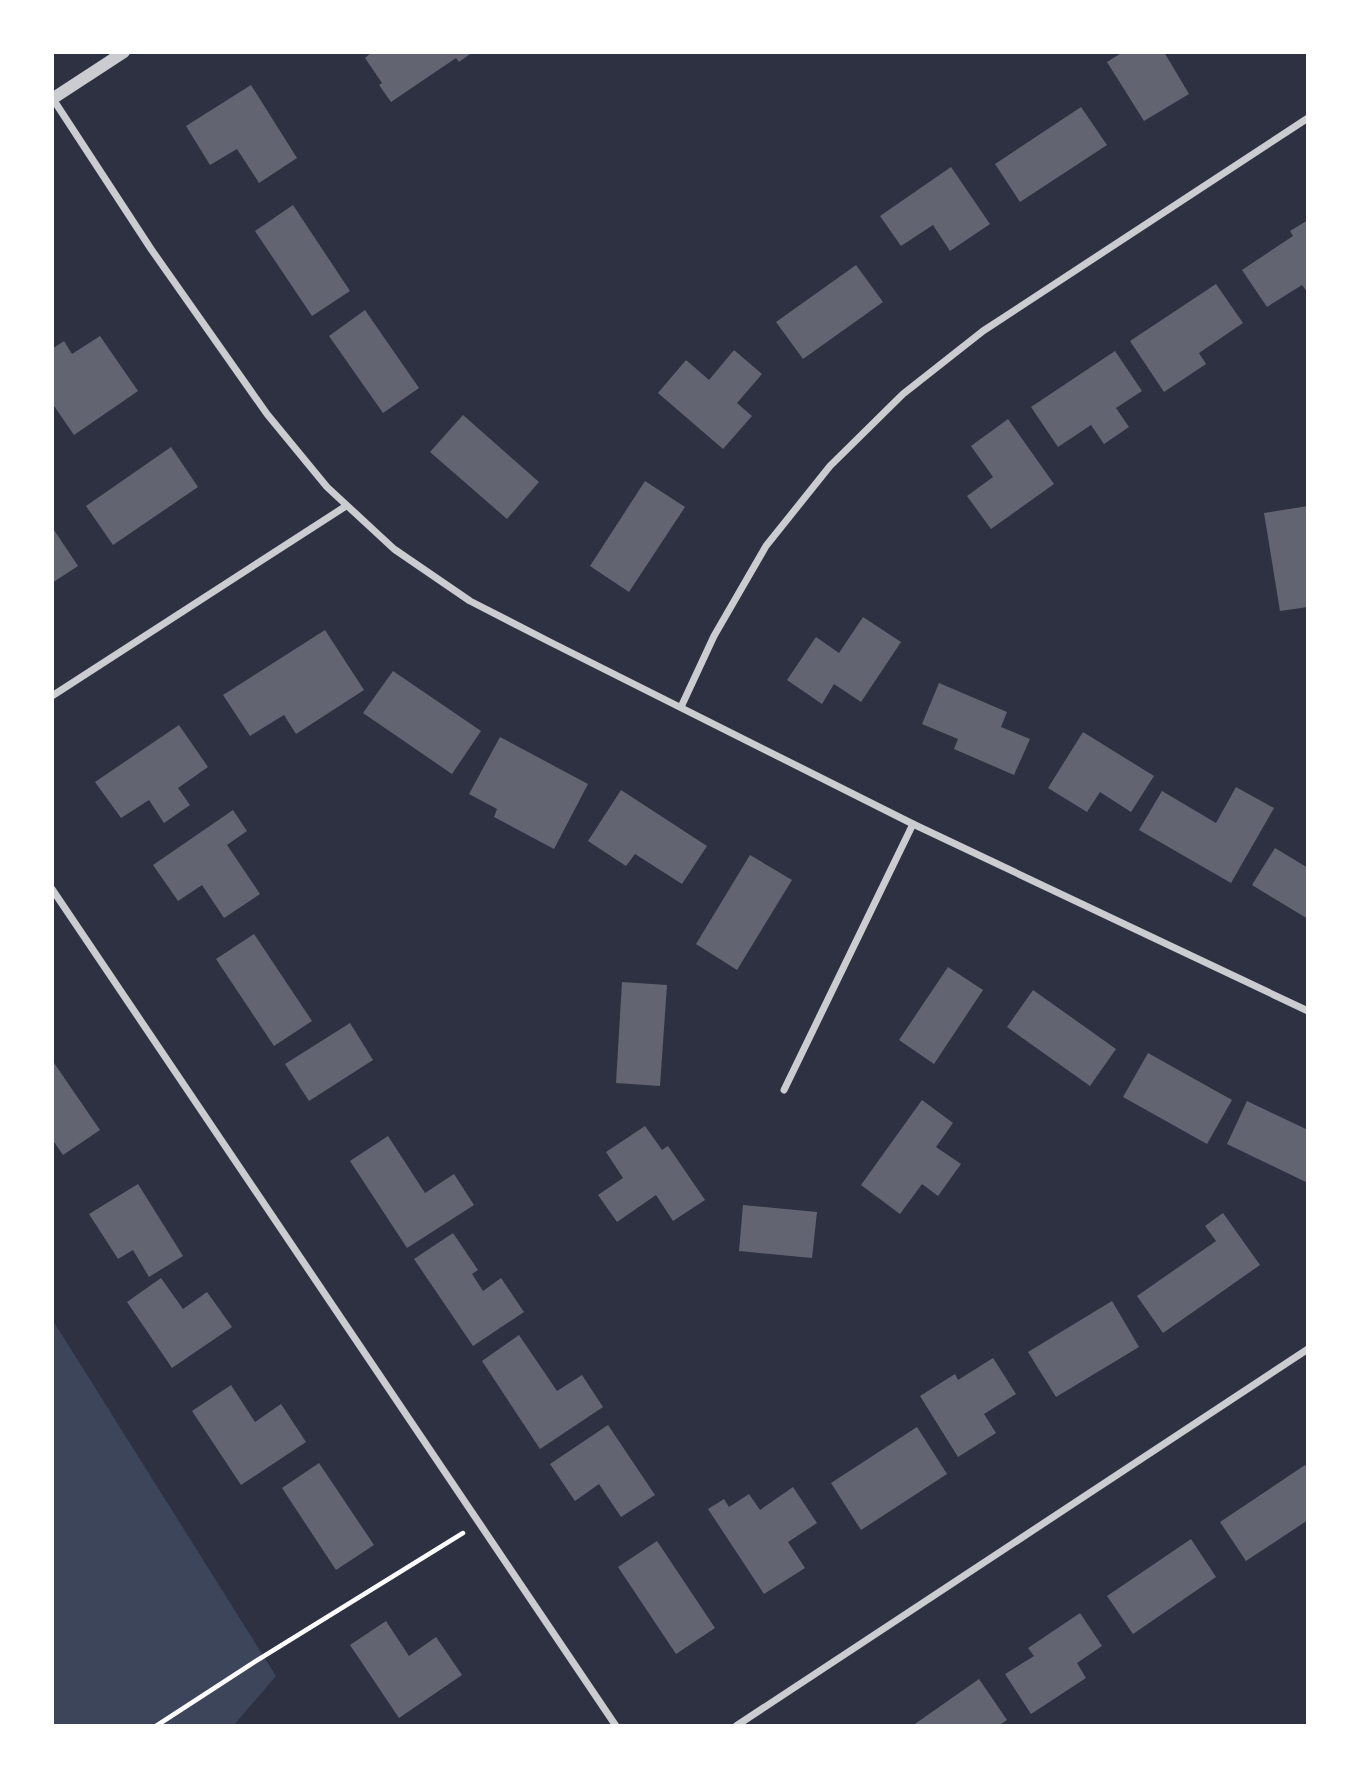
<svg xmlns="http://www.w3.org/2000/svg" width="1360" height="1778" font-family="Figtree,sans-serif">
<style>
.green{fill:#3c4559}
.building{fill:#626471}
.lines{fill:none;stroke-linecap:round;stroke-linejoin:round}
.path{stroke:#fff;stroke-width:4.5}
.minor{stroke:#caccd0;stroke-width:7}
.tertiary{stroke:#caccd0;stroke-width:12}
</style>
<rect width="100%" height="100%" fill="#2d3142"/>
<!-- green -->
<path class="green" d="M52,1319L276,1676L234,1725H53Z"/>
<!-- building -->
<g class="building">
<path d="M372,52H473L459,62L456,58L391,102L379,85L382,83L365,58Z"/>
<path d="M1123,52H1164L1189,94L1144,121L1107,62Z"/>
<path d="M251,85L297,158L259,183L237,149L210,165L186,126Z"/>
<path d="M1081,107L1107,145L1020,202L995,164Z"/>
<path d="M951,167L990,224L950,251L933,225L901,246L880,216Z"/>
<path d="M293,205L350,291L312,316L255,231Z"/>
<path d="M1308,220V293L1302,285L1267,307L1242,270L1293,236L1290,231Z"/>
<path d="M856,265L883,302L803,359L776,322Z"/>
<path d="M1216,284L1243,323L1199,353L1206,364L1164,392L1130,341Z"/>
<path d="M365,310L419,388L383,413L329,336Z"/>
<path d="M100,336L138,391L74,435L52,403V349L64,341L72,354Z"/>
<path d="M734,350L762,374L737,403L752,416L723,449L658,393L686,360L709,380Z"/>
<path d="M1115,351L1142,391L1116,408L1129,427L1104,444L1091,425L1058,447L1031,407Z"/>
<path d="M463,415L539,482L507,519L430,452Z"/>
<path d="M1008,419L1054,484L991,529L967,496L993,477L971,446Z"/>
<path d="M171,447L198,487L113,545L86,506Z"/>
<path d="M645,481L685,507L629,592L590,566Z"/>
<path d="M1308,506V607L1280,611L1264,513Z"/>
<path d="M52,527L78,566L52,583Z"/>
<path d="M863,617L901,642L861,702L834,684L822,704L787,680L816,637L839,653Z"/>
<path d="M325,630L364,690L296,734L284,715L250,736L223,695Z"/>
<path d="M393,671L481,731L452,774L363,713Z"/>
<path d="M939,683L1007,712L1001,727L1030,739L1014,775L954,749L958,739L922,724Z"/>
<path d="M179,725L208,767L178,788L190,805L164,823L149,800L121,818L95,782Z"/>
<path d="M1083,732L1154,776L1131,812L1100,792L1087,812L1048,788Z"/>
<path d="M500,737L588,784L554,849L494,817L497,809L469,794Z"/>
<path d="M1236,787L1274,808L1231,883L1139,830L1162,791L1216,823Z"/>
<path d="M621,790L707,846L682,884L635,854L626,866L588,841Z"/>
<path d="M233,810L247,831L227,845L260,894L224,918L202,885L178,901L153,865Z"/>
<path d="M1275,848L1308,868V919L1252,885Z"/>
<path d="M750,855L792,880L737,970L696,944Z"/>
<path d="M254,934L312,1021L274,1046L216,959Z"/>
<path d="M948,967L983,990L934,1064L899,1040Z"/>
<path d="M622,982L667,985L660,1086L616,1083Z"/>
<path d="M1033,990L1116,1049L1090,1086L1007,1027Z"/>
<path d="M350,1023L373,1060L309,1101L285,1064Z"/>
<path d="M1148,1053L1232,1100L1207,1144L1123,1097Z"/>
<path d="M52,1060L100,1130L63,1155L52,1139Z"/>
<path d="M922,1100L953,1123L936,1147L961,1164L938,1196L922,1184L900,1214L861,1185Z"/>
<path d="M1247,1101L1308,1130V1183L1227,1144Z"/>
<path d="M645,1126L662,1150L668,1146L705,1200L673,1221L656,1195L617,1222L598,1195L623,1178L606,1152Z"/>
<path d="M388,1136L425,1193L454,1174L474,1205L407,1248L350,1161Z"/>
<path d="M138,1184L183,1256L149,1277L133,1250L118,1259L89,1214Z"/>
<path d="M743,1205L817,1212L812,1258L739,1251Z"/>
<path d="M1223,1213L1260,1265L1163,1333L1137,1296L1216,1241L1205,1226Z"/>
<path d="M453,1233L478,1270L472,1274L483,1291L501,1278L524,1312L473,1346L414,1259Z"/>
<path d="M161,1278L183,1309L207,1292L232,1327L172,1368L127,1302Z"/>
<path d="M1112,1301L1139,1347L1056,1397L1028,1352Z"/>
<path d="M519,1335L557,1391L582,1375L603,1407L540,1449L482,1361Z"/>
<path d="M993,1358L1016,1394L984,1414L996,1433L958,1457L920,1396L955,1374L958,1380Z"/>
<path d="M231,1385L255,1422L281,1404L306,1442L241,1485L192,1411Z"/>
<path d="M608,1425L655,1495L621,1517L599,1484L575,1501L550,1464Z"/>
<path d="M917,1427L947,1474L861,1530L831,1483Z"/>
<path d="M319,1463L374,1545L336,1570L282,1488Z"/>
<path d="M1305,1465L1308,1469V1520L1246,1561L1220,1522Z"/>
<path d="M793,1487L817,1523L788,1542L805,1568L764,1594L708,1509L724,1499L729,1507L749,1494L760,1510Z"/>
<path d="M1191,1539L1216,1577L1133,1634L1107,1596Z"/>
<path d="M657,1541L715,1628L676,1654L618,1567Z"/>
<path d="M1080,1613L1102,1646L1077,1663L1086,1678L1031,1714L1005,1674L1034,1656L1028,1648Z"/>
<path d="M386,1621L409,1656L436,1637L462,1675L399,1718L350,1645Z"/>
<path d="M979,1679L1007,1720L998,1726H912Z"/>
</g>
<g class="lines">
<!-- path -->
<path class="path" d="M156,1726L256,1661L463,1533"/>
<!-- minor -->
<g class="minor">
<path d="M53,99L151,249L267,414L327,487L394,549L470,601L552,643L913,824L1308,1011"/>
<path d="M52,696L346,506"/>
<path d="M681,707L714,636L766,546L830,466L903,394L983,331L1308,118"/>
<path d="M52,889L616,1726"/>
<path d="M784,1090L913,824"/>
<path d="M736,1726L1308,1349"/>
</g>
<!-- tertiary -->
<path class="tertiary" d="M52,99L124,52"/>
</g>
<!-- border -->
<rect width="1360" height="1778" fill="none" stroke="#ffffff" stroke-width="108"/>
</svg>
